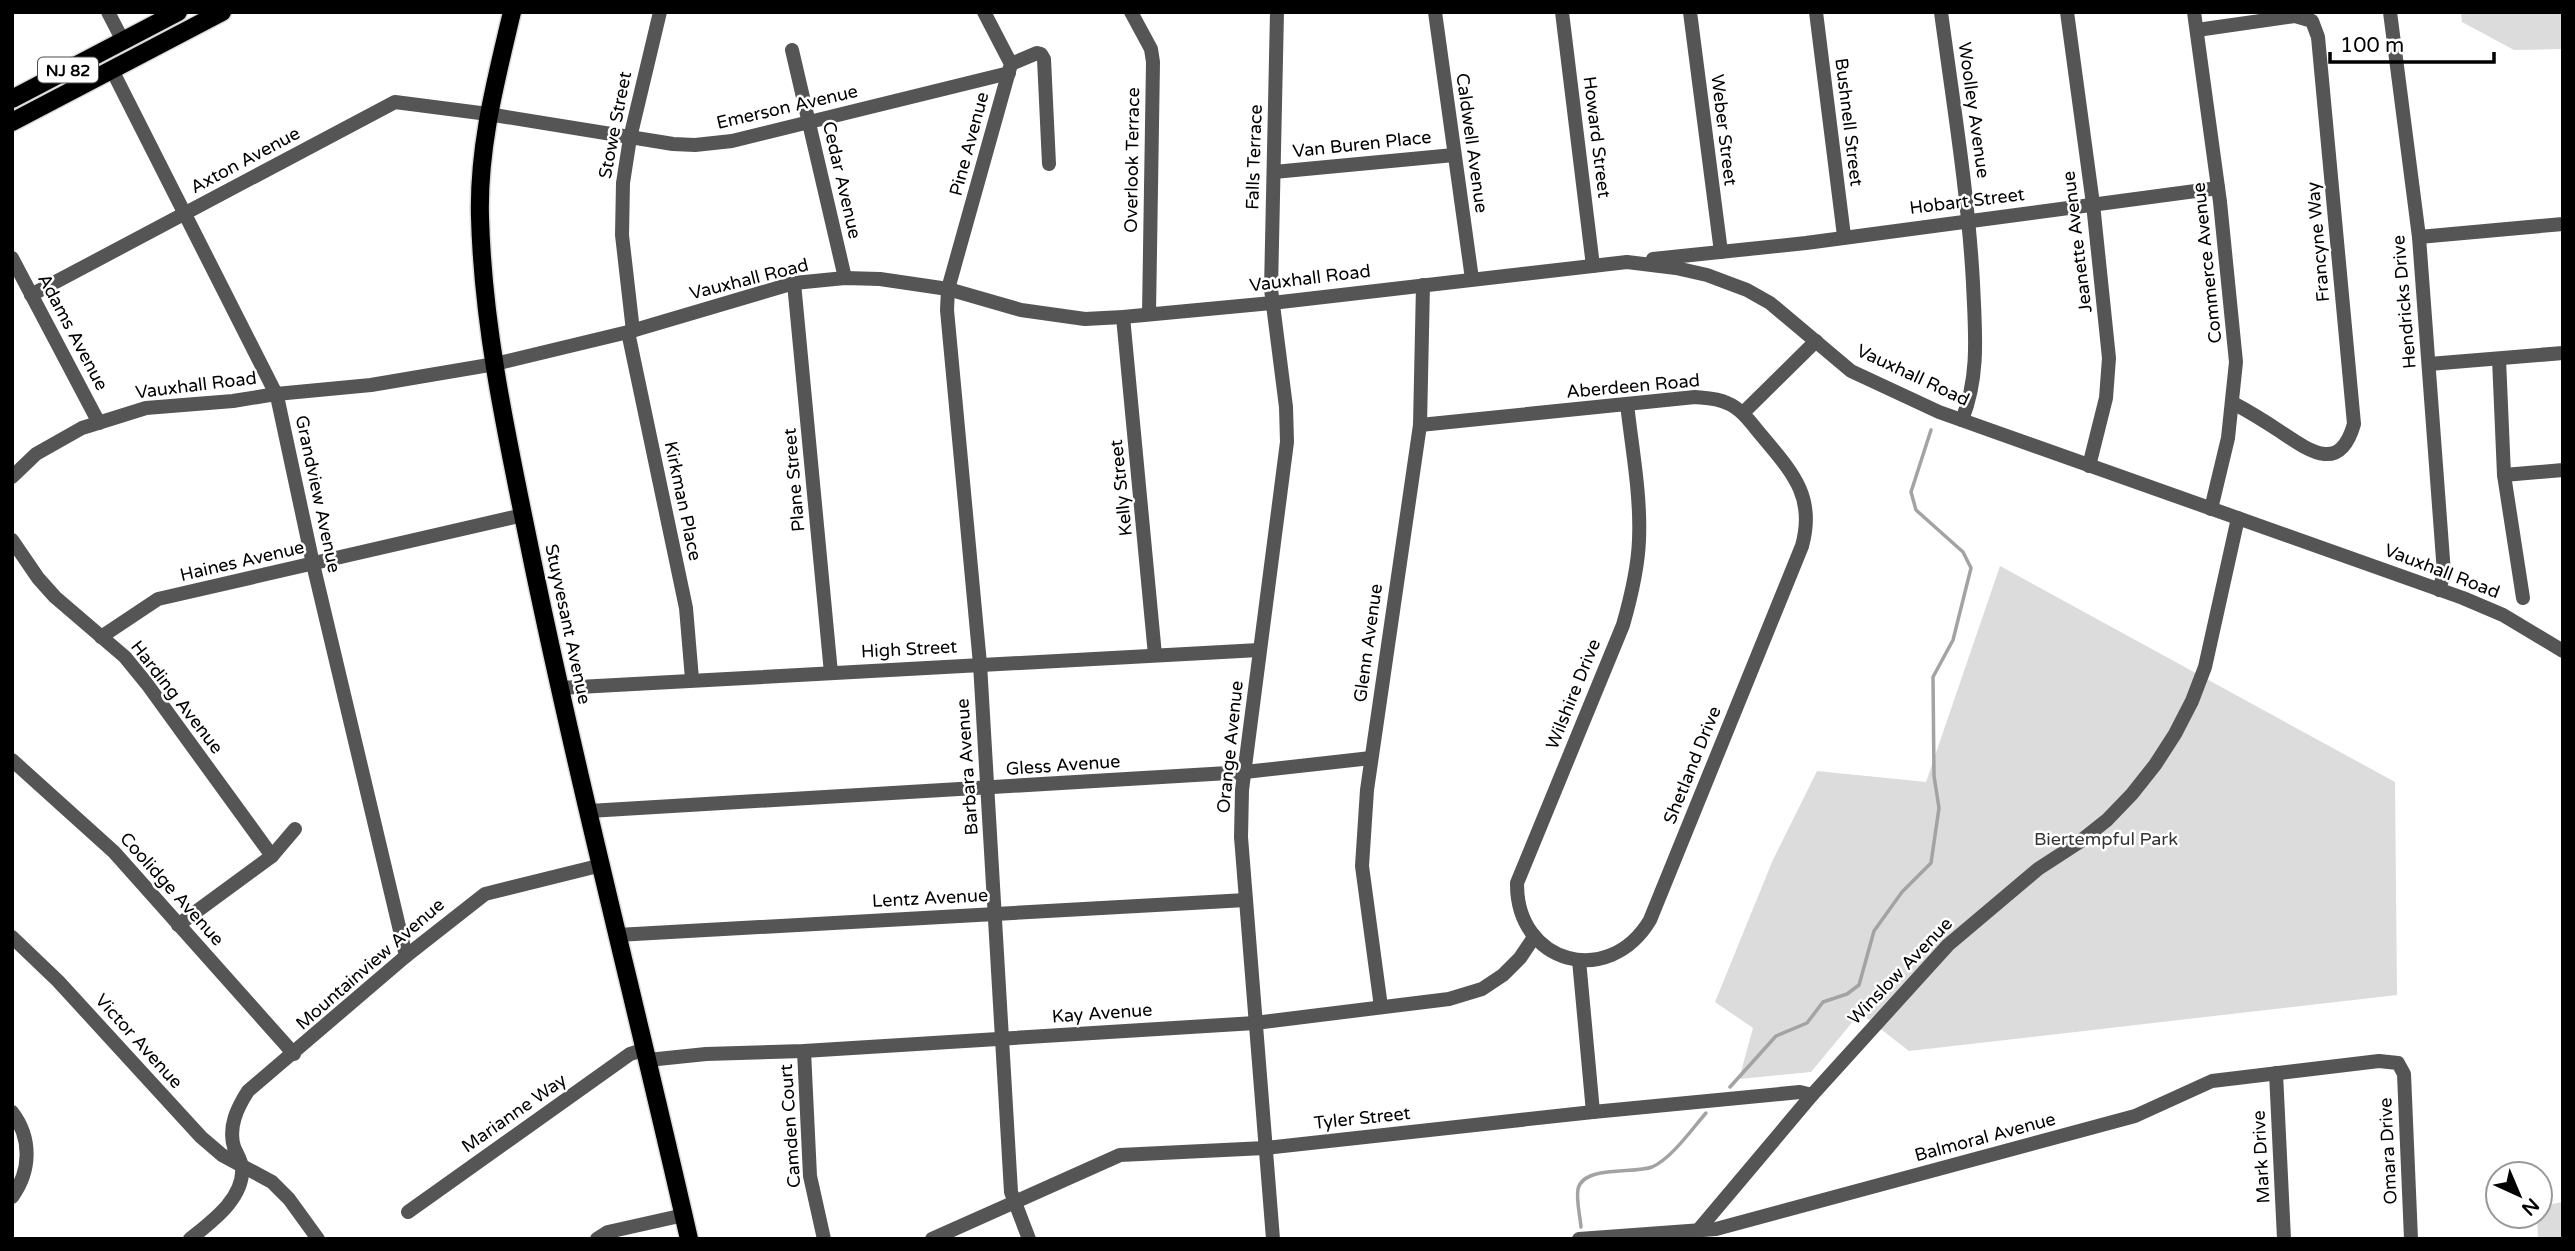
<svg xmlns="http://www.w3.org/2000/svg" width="2575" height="1251" font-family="'Varela Round',sans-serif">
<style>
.green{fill:#dcdcdc}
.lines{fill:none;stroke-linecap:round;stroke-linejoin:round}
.stream{stroke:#a3a3a3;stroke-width:3.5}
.major-casing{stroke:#dbdbdb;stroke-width:21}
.minor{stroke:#555;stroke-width:14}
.major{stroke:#000;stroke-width:18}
.labels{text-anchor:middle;stroke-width:5;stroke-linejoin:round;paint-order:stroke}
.shield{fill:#fff;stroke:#4c4c4c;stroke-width:2}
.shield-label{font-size:16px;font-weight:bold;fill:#000}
.street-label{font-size:18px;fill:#000;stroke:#fff}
.park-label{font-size:18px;fill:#333;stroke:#fff}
</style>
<rect width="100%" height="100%" fill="#fff"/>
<!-- green -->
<g class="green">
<path d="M2461,12H2563V49L2514,50L2462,22Z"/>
<path d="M2000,566L2395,782L2397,995L1909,1051L1860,1013L1811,1072L1739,1079L1753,1028L1715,1002L1772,862L1817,771L1926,782Z"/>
<path d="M2563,1202V1239H2538L2537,1216H2540V1206Z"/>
</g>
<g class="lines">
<!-- stream -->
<g class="stream">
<path d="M1730,1087L1776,1036L1807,1023L1823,1002L1847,994L1859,985L1874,931L1902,892L1931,863L1939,808L1934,776L1933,677L1953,640L1971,568L1963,552L1916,510L1911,492L1931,430"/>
<path d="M1581,1227C1580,1215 1576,1200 1578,1189C1583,1165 1634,1174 1652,1167C1671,1159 1692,1129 1706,1113"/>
</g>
<defs>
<g id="major">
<path d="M512,12C496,80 478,147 480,217C483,334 510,450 533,564C580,790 638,1014 689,1239"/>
<path d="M12,99L178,12"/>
<path d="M12,122L222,12"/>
</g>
</defs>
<!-- major casing -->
<use href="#major" class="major-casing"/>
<!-- minor -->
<g class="minor">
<path d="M108,12L123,41"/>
<path d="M984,12L1011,64L948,289L947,310L980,664L1011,1192L1029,1239"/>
<path d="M1131,12L1151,49L1153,62L1149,314"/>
<path d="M1435,12L1472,279"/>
<path d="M1562,12L1593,266"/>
<path d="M1690,12L1721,252"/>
<path d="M1816,12L1844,236"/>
<path d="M1941,12C1953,102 1968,192 1973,283C1975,331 1980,375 1962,420"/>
<path d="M2067,12L2093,204L2109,358L2106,398L2089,466"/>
<path d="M2194,12L2220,202L2236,362L2228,438L2211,509"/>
<path d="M2390,12L2419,237L2444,573L2439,590"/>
<path d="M2197,30L2295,16L2312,21L2318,37L2354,424C2340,473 2311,452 2281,432C2266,422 2250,412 2233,403"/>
<path d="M792,50L845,278"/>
<path d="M1011,64L1037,53L1041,54L1044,59L1049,164"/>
<path d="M112,70L277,396L313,564L406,956"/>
<path d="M1274,172L1454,155"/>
<path d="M2419,237L2563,224"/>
<path d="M12,258L99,423"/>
<path d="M1653,259L1806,243L2218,188"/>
<path d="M794,283L831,673"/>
<path d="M31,295L395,102L488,114L673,144L695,145L732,141L1009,73"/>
<path d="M1123,317L1155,655"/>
<path d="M633,331L622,235L623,183L630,138L660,12"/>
<path d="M628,332L686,608L692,679"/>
<path d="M2499,359L2504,475L2523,598"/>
<path d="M2429,364L2563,353"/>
<path d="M1743,413L1816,341"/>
<path d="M1420,425L1695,397C1705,398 1717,398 1727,403C1742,409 1751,423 1762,436C1791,471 1816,496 1802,546L1650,920C1609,989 1516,964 1517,883L1623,625C1631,597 1638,569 1639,540C1641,495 1632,449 1627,404"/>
<path d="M2504,475L2563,470"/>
<path d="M12,477L36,454L82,428L146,408L233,401L276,394L371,385L495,364L628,332L794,283L845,278L880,279L948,289L1021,310L1085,319L1123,317L1272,303L1627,262L1676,268L1707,275L1747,290L1770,303L1851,371L1939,412L2463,598L2503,615L2563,651"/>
<path d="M12,540L38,578L55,597L125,657L147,684L272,856"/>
<path d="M101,637L158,599L523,515"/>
<path d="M560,688L1259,650"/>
<path d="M12,760L114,852L294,1054"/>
<path d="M589,811L1245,772L1371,758"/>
<path d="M178,925L272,856L295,829"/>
<path d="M617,935L1246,900"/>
<path d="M12,937L58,981L201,1137L222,1155L272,1182L289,1199L318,1239"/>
<path d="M1579,960L1593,1112"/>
<path d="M1381,1007L1362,866L1367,790L1420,425L1423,285"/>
<path d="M804,1051L810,1176L824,1239"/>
<path d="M648,1060L706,1054L804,1051L1255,1023L1449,999L1482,989L1503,975L1520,958L1534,937"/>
<path d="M2276,1073L2284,1239"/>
<path d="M12,1112C32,1138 31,1171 12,1197"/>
<path d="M408,1212L630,1054L646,1049"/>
<path d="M1695,1234L1812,1095L1948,945L2038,869L2078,843L2107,820L2132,794L2155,765L2175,734L2192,701L2205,667L2238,518"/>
<path d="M190,1239C211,1222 245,1198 242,1167C241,1160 237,1154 234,1147C228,1127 237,1108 248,1091L406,956L485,894L602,865"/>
<path d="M597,1239L608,1232L684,1215"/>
<path d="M932,1239L1120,1155L1265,1148L1593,1112L1800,1092L1812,1095"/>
<path d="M1273,1239L1241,837L1242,790L1287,442L1286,407L1271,289L1277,12"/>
<path d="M1579,1239L1716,1229L2135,1116L2212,1081L2379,1061L2398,1063L2404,1074L2411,1239"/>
</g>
<!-- major -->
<use href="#major" class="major"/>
</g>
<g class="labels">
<!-- shield labels -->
<rect class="shield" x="38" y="57.5" width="60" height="25" rx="5"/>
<g class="shield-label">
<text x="68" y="76">NJ 82</text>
</g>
<!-- street labels -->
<g class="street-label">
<text transform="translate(787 107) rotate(-13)" y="6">Emerson Avenue</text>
<text transform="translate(1974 110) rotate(82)" y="6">Woolley Avenue</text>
<text transform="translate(1849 122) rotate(83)" y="6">Bushnell Street</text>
<text transform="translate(615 125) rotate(-79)" y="6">Stowe Street</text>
<text transform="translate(1724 130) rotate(83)" y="6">Weber Street</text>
<text transform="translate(1597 137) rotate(83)" y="6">Howard Street</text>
<text transform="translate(1472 143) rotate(82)" y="6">Caldwell Avenue</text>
<text transform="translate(969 144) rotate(-75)" y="6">Pine Avenue</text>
<text transform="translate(1362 144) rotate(-6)" y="6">Van Buren Place</text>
<text transform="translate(1254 157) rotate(-88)" y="6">Falls Terrace</text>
<text transform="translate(245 160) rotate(-28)" y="6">Axton Avenue</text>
<text transform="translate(1132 160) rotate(-89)" y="6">Overlook Terrace</text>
<text transform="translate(842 180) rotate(77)" y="6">Cedar Avenue</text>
<text transform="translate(1967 201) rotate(-7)" y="6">Hobart Street</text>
<text transform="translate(2077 242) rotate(-97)" y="6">Jeanette Avenue</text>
<text transform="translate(2318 242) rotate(-95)" y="6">Francyne Way</text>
<text transform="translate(2207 263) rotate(-96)" y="6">Commerce Avenue</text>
<text transform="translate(1310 278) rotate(-7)" y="6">Vauxhall Road</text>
<text transform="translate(749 279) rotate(-14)" y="6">Vauxhall Road</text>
<text transform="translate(2404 302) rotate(-95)" y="6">Hendricks Drive</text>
<text transform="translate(73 332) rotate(62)" y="6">Adams Avenue</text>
<text transform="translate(1913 375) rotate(25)" y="6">Vauxhall Road</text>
<text transform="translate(196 385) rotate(-7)" y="6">Vauxhall Road</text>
<text transform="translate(1633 386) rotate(-5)" y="6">Aberdeen Road</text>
<text transform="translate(794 480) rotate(-95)" y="6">Plane Street</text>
<text transform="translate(1121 488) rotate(-96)" y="6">Kelly Street</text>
<text transform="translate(318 494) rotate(78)" y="6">Grandview Avenue</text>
<text transform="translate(683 501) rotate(78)" y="6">Kirkman Place</text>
<text transform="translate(242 561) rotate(-13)" y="6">Haines Avenue</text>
<text transform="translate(2442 571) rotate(21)" y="6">Vauxhall Road</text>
<text transform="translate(568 624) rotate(78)" y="6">Stuyvesant Avenue</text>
<text transform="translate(1368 643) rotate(-82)" y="6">Glenn Avenue</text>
<text transform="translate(909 649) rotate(-3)" y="6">High Street</text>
<text transform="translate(1573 694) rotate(-68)" y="6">Wilshire Drive</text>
<text transform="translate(177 697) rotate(52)" y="6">Harding Avenue</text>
<text transform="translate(1230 747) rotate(-84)" y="6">Orange Avenue</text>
<text transform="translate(1063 765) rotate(-4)" y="6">Gless Avenue</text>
<text transform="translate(1692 765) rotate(-68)" y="6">Shetland Drive</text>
<text transform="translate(967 767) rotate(-94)" y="6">Barbara Avenue</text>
<text transform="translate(172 889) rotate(48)" y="6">Coolidge Avenue</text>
<text transform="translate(930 898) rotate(-3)" y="6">Lentz Avenue</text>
<text transform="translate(370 964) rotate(-41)" y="6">Mountainview Avenue</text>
<text transform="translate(1900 971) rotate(-46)" y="6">Winslow Avenue</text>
<text transform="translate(1102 1013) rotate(-4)" y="6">Kay Avenue</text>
<text transform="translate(139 1041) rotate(48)" y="6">Victor Avenue</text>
<text transform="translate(514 1113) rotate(-35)" y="6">Marianne Way</text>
<text transform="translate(1362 1118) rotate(-6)" y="6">Tyler Street</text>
<text transform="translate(790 1126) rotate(-94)" y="6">Camden Court</text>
<text transform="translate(1985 1137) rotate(-15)" y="6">Balmoral Avenue</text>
<text transform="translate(2388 1151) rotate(-93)" y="6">Omara Drive</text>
<text transform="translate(2261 1157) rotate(-93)" y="6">Mark Drive</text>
</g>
<!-- park labels -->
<g class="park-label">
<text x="2106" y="845">Biertempful Park</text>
</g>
</g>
<!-- border -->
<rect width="2575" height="1251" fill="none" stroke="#000000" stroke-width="28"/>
<!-- north arrow -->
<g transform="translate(2519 1195) rotate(136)"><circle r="33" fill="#ffffff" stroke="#999999" stroke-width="2"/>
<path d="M0-5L12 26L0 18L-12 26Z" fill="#000000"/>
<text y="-10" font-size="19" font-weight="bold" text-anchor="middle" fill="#000000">N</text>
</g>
<!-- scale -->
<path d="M2330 52v10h164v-10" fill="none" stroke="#000000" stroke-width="3.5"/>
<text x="2340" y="52" font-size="21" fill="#000000" stroke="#ffffff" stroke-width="5" paint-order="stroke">100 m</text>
</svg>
